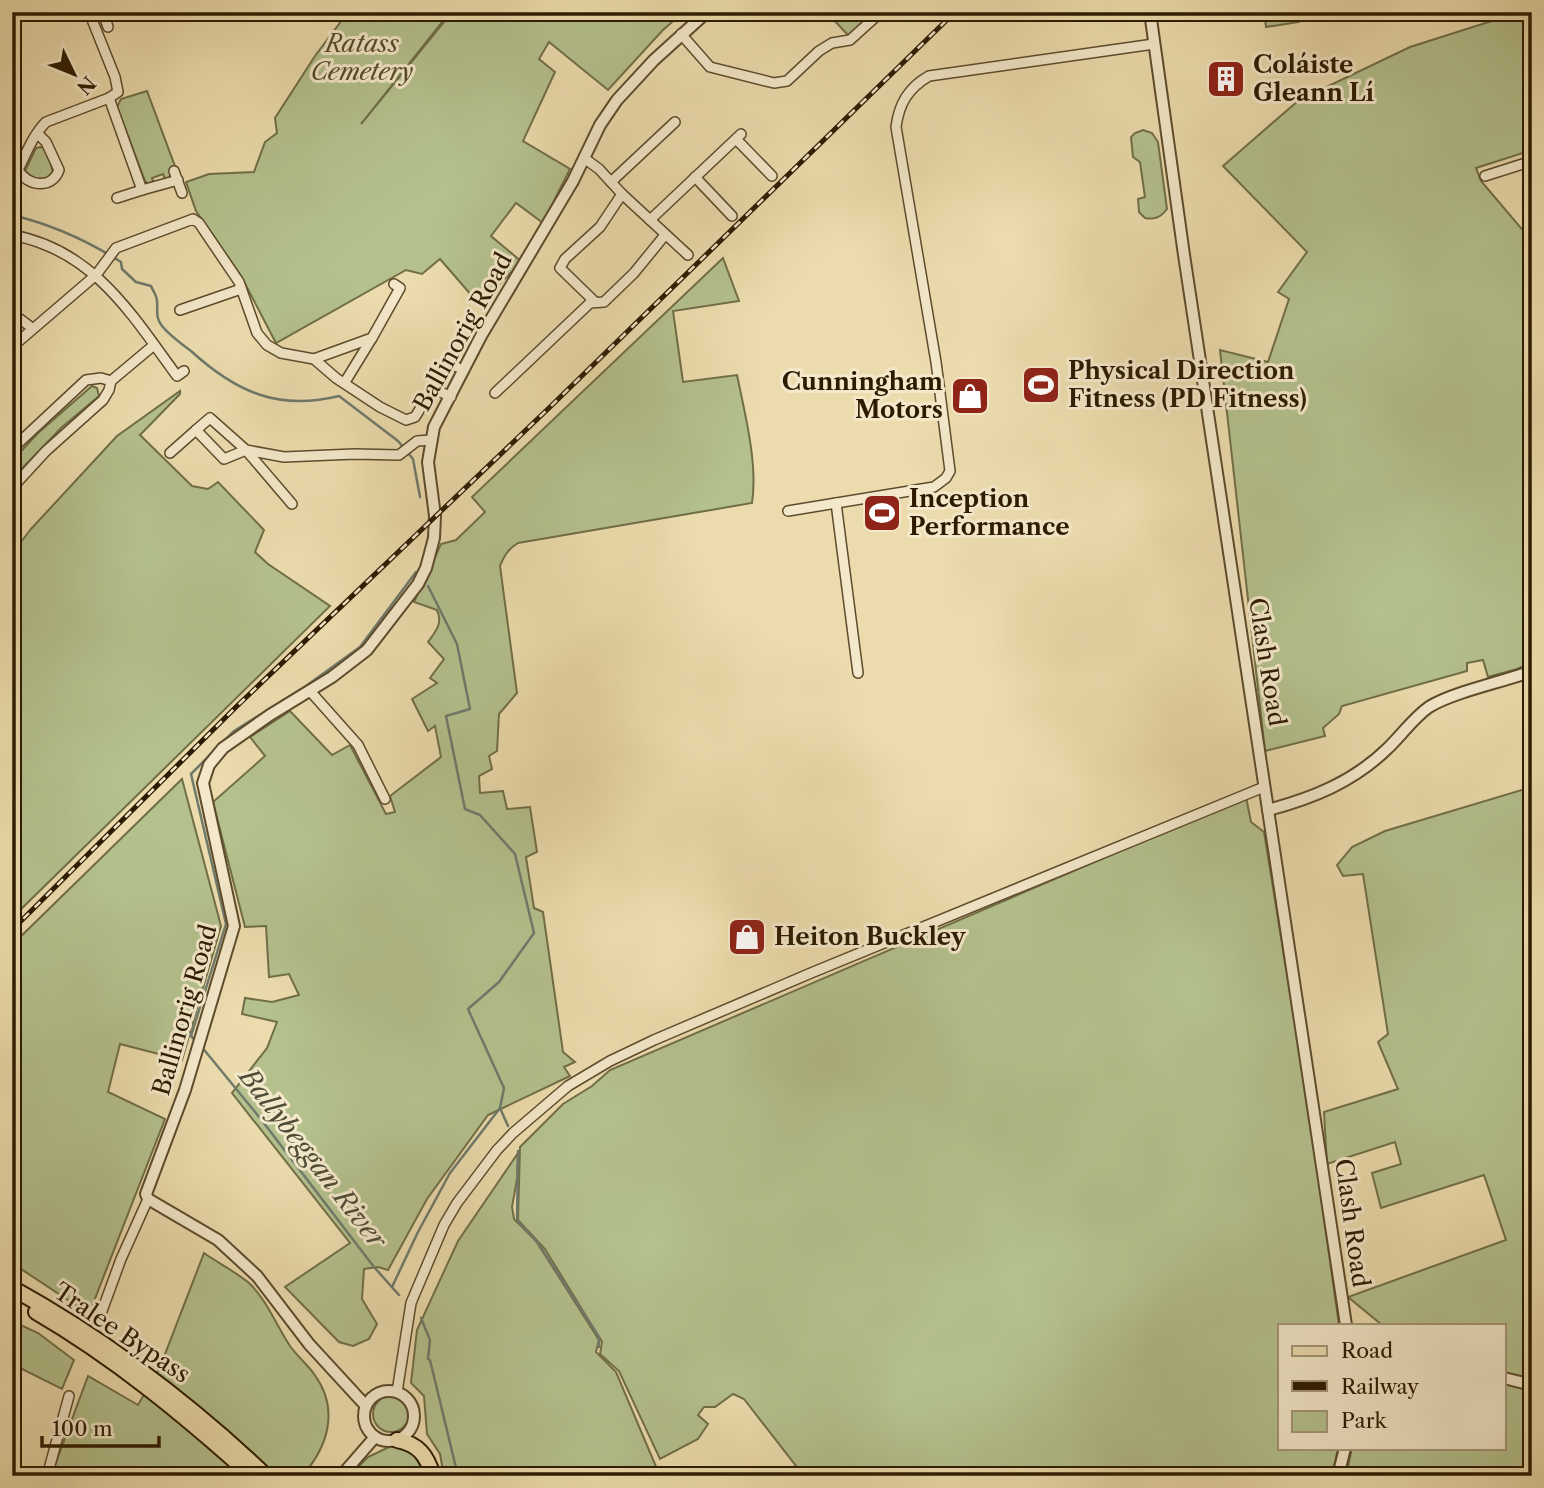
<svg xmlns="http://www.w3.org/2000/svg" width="1544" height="1488" font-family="'Libre Caslon Text',serif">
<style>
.green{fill:#b4c18d;stroke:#706e47;stroke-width:2}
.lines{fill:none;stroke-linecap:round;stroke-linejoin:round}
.stream{stroke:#6f7a6c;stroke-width:2.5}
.minor-casing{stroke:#5d4b2c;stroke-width:12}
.tertiary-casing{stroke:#5d4b2c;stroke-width:14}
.primary-casing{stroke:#2d1b01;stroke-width:18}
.minor{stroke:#f3e8ca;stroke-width:9}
.tertiary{stroke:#f3e8ca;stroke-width:10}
.primary{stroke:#ecdcad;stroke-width:14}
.rail-casing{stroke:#2d1b01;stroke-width:5}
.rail{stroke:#f3e8ca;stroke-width:2.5;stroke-dasharray:8;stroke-linecap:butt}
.labels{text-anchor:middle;stroke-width:6;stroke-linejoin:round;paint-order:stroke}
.park-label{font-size:24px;font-style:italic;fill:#564d2b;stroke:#f3e8ca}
.poi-label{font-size:24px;font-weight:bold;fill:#2d1b01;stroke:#f3e8ca;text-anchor:start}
.street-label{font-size:24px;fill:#2d1b01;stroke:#f3e8ca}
.water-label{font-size:26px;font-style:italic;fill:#4e4b36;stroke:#f3e8ca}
</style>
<rect width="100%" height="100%" fill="#ecdcad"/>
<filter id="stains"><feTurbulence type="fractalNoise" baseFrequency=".00286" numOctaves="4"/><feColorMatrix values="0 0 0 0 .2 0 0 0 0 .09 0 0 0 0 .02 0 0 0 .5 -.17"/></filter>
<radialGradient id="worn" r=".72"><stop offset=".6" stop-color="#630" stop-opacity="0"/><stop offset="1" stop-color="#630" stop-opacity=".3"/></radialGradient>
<!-- green -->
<g class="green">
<path d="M348,12H450L361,124L452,12H683L662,31L608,90L549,42L539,59L555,72L523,141L570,169L543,223L516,203L491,236L522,262L479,304L440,259L422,274L406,270L276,343L241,276L196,211L186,182L209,174L254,172L265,142L277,133L275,118L315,56Z"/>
<path d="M832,12H875L849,36L829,15Z"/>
<path d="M1264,12H1298L1299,22L1266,27Z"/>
<path d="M1520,12H1532V150L1476,168L1481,181L1532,241V662L1517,669L1488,677L1483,660L1467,663V671L1342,706L1339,714L1323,728L1325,736L1265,751L1220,350L1268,362L1289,299L1278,292L1307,252L1223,166L1299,100L1410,47Z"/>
<path d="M147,91L176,169L170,171V176L166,181L163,174L152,178L154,184L149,185L145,181L117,107L121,99Z"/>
<path d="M1143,130L1152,133L1158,142L1167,209C1161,217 1155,220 1145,218L1139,212L1138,199L1145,197L1140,162L1133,157L1131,137L1135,133Z"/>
<path d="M40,147L44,148L49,155L53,173L45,182L33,178L25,171L36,148Z"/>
<path d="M723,258L739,301L673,311L683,382L737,375C745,414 758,464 752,503L518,543C508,549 504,556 500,566L517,693L499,714L497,751L489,756L492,769L479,776L480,793L503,791L507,809L530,807L537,852L526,857L534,908L543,912L563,1052L575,1062L564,1067L570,1076L488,1115L427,1199L388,1270L378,1267L364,1269L362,1299L377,1324L369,1339L353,1346L339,1342L285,1287L350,1243L232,1093L267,1048L277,1022L242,1014L245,998L272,1002L299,995L289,974L269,977L266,926L245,927L213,802L265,756L250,737L290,711L332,755L350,745L386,814L395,812L390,796L441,757L435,726L428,731L412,699L437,683L430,678L444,659L428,642C436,631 443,623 437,610L414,602L441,544L456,540L485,512L472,497Z"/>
<path d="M92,386L97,388L99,396L61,428L12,479V461L38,433Z"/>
<path d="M180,391V394L140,435L192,486L208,489L218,482L264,530L255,552L268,564L330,606L12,918V514L21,542L31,529L117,436Z"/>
<path d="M182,779L221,926L182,1060L120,1044L108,1092L165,1119L89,1314L12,1263V945Z"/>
<path d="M1532,787V1476H1346L1352,1448H1504V1325H1382L1348,1297L1506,1240L1484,1175L1381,1208L1372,1173L1401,1164L1395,1142L1327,1164L1324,1112L1398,1089L1378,1042L1388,1034L1363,874L1343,876L1337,865L1352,847L1385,831Z"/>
<path d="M1246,797L1251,822L1264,832L1309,1110L1339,1325H1280V1448H1338L1332,1476H777L796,1466L744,1399L733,1394L715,1407H704L698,1415L708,1424L698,1439L660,1459L619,1371L600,1354L602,1342L545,1249L518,1220L520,1147L563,1104L592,1086L610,1070Z"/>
<path d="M518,1153L517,1179L512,1207L514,1219L536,1241L599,1340L596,1352L616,1372L660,1476H444L440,1454L427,1434L424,1396L411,1383L417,1330L458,1241Z"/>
<path d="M204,1253C218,1263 236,1272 249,1283C267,1300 276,1325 290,1346C297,1356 307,1364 314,1374C340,1409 328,1447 302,1476H51L88,1376L138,1405L160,1367Z"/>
<path d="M12,1321L38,1333L74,1360L62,1389L16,1366L12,1380Z"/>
<circle cx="391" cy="1414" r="18"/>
<path d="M391,1446L410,1447L426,1476H349L368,1457Z"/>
</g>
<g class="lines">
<!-- stream -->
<g class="stream">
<path d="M12,215C50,224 88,241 121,262L122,269L136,282L151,286C153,291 157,296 157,301C158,311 155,317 162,326C170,336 182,344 191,351C236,392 278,411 339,396L398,441L413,459L420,497"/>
<path d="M428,586L457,644L470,709L446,716L465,809L480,815L515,854L534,933L499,982L468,1009L504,1088L500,1108L508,1126"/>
<path d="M224,741L234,731L306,686L360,647L416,572"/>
<path d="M194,1039L191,1036L226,924L191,774L212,753"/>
<path d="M201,1046L260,1118L374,1267L399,1295"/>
<path d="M518,1151L517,1220L538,1243L599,1337V1347"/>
<path d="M392,1287L418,1232L450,1173L500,1108"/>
<path d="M421,1318L430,1340L428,1359L430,1360L458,1476"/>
</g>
<defs>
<g id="minor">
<path d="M103,12L108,27"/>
<path d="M934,12L935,14"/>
<path d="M681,34L710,67L774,83L787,81L819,51L832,43L850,40L881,12"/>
<path d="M109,98L142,190L178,180"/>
<path d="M37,133L46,142L59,170C52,190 27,186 18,170C26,154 33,135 46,122L109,98L118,92L115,77L89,12"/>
<path d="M736,139L772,176"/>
<path d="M584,158L599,169L622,194L688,255"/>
<path d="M174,171L182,193"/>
<path d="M1485,176L1532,161"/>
<path d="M695,177L732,216"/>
<path d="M611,182L675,122"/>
<path d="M117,198L142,190"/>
<path d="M650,220L741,134"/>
<path d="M12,235C94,250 132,315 177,376L184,371"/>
<path d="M595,302L560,268L565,259L600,227L622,194"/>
<path d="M180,310L241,289"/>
<path d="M12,318L20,319L32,328"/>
<path d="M12,347L96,275L116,248L193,219L199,223L239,282L257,333L267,345L281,353L314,359L336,378L380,407L406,420L415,417L433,388L451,397"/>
<path d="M314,359L372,338L400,288L394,284"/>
<path d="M345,382L372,338"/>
<path d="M433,388L449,362L457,367"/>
<path d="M495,393L590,303L604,302L634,273L665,235"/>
<path d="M12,449L86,380L101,378L111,381"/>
<path d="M170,453L196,430"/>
<path d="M12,488L46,451L103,400L109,390L111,381L154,345"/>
<path d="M836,503L858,673"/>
<path d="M292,504L246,450L224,459L196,430L210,418L246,450L284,457L354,454L399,455L417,441L431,440"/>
<path d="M788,511L934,487L946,478L950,471L936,362L896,127C899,104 908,88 929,76L1154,44"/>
<path d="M310,691L358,745L385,799"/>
<path d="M98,1322L121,1259L148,1199"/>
<path d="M397,1392L411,1303L444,1225L457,1203L497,1150L513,1133L568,1086L610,1061L654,1040L811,973L1264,787"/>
<path d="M47,1476L69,1396"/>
</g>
<g id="tertiary">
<path d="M1150,12L1184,255L1346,1325"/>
<path d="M1268,810C1313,798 1353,782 1387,749C1401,736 1413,718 1429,707C1453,692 1503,682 1532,671"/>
<path d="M1504,1378L1532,1385"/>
<circle cx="389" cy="1416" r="25"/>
<path d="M366,1406L309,1344L257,1276L218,1240L148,1199L146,1194L185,1090L234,926L203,783L209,765L223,748L270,715L332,677L367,650L418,584L426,568L434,538L435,516L428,462L434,427L481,336L573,181L600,125L617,100L654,60L707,12"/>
<path d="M341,1476L375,1437"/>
<path d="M1338,1476L1345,1448"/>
</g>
<g id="primary">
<path d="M12,1288C106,1340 188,1402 266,1476"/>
<path d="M36,1312C115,1358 184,1415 252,1476"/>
<path d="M397,1440C418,1444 427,1455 433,1476"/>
</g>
</defs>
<!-- minor casing -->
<use href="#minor" class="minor-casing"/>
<!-- tertiary casing -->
<use href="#tertiary" class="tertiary-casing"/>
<!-- primary casing -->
<use href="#primary" class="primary-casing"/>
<!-- minor -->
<use href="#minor" class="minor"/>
<!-- tertiary -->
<use href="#tertiary" class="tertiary"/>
<!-- primary -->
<use href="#primary" class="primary"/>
<defs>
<path id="rail" d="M12,930L236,707L550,407L955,12"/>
</defs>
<!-- rail casing -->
<use href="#rail" class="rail-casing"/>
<!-- rail -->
<use href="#rail" class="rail"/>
</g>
<!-- icons -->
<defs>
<symbol id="building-square" viewBox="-11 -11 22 22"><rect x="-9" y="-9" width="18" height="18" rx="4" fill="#8f2418" stroke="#f3e8ca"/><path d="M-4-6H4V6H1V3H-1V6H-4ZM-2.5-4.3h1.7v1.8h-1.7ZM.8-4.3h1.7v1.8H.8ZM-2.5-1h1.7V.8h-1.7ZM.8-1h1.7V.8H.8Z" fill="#fff"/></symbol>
<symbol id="stadium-square" viewBox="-11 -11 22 22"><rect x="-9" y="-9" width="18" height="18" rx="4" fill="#8f2418" stroke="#f3e8ca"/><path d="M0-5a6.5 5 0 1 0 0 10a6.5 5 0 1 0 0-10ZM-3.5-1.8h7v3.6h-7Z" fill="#fff"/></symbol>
<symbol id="shop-square" viewBox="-11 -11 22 22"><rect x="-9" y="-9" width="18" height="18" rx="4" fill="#8f2418" stroke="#f3e8ca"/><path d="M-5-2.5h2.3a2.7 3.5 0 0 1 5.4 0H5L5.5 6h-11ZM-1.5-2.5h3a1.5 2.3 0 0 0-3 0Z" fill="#fff"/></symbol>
</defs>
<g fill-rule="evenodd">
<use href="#building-square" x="1204" y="57" width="44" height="44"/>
<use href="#stadium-square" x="1019" y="363" width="44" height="44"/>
<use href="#shop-square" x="948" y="374" width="44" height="44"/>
<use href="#stadium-square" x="860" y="491" width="44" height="44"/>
<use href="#shop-square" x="725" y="915" width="44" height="44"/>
</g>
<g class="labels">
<!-- park labels -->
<g class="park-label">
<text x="362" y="52">Ratass<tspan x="362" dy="28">Cemetery</tspan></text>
</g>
<!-- poi labels -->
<g class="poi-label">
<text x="1253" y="73">Coláiste<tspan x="1253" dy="28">Gleann Lí</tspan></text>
<text x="1068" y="379">Physical Direction<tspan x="1068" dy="28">Fitness (PD Fitness)</tspan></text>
<text x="943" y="390" text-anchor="end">Cunningham<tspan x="943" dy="28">Motors</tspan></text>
<text x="909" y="507">Inception<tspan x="909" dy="28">Performance</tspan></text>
<text x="774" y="945">Heiton Buckley</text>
</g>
<!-- street labels -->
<g class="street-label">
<text transform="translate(463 332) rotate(-61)" y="8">Ballinorig Road</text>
<text transform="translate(1267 662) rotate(81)" y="8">Clash Road</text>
<text transform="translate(185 1010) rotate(-74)" y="8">Ballinorig Road</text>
<text transform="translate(1352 1223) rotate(82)" y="8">Clash Road</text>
<text transform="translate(122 1333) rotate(34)" y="8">Tralee Bypass</text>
</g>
<!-- water labels -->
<g class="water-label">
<text transform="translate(313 1158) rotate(52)" y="9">Ballybeggan River</text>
</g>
</g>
<!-- margin -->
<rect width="1544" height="1488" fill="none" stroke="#ecdcad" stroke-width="42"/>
<rect x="14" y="14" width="1516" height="1460" fill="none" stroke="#2d1b01" stroke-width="3.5"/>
<rect x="21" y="21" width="1502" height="1446" fill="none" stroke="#2d1b01" stroke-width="2"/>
<!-- legend -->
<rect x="1278" y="1324" width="228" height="126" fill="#f3e8ca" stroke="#a4967a" stroke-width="2"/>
<rect x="1292" y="1346" width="35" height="10" fill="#ecdcad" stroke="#a4967a" stroke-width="2"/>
<text x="1341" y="1358" font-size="21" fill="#2d1b01">Road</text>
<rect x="1292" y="1381" width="35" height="10" fill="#2d1b01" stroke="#a4967a" stroke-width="2"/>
<text x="1341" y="1394" font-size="21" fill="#2d1b01">Railway</text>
<rect x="1292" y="1411" width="35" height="21" fill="#b4c18d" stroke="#a4967a" stroke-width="2"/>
<text x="1341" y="1428" font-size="21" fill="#2d1b01">Park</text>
<!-- north arrow -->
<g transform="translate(74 74) rotate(133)" stroke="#f3e8ca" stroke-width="5" paint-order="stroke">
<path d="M0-5L12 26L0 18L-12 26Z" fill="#2d1b01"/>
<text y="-10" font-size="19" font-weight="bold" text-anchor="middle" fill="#2d1b01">N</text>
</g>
<!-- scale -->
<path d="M42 1436v10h117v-10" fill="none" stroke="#2d1b01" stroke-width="3.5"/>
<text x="52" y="1436" font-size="21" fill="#2d1b01" stroke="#f3e8ca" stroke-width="5" paint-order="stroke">100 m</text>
<rect width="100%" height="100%" filter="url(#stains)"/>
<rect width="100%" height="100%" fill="url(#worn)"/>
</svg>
